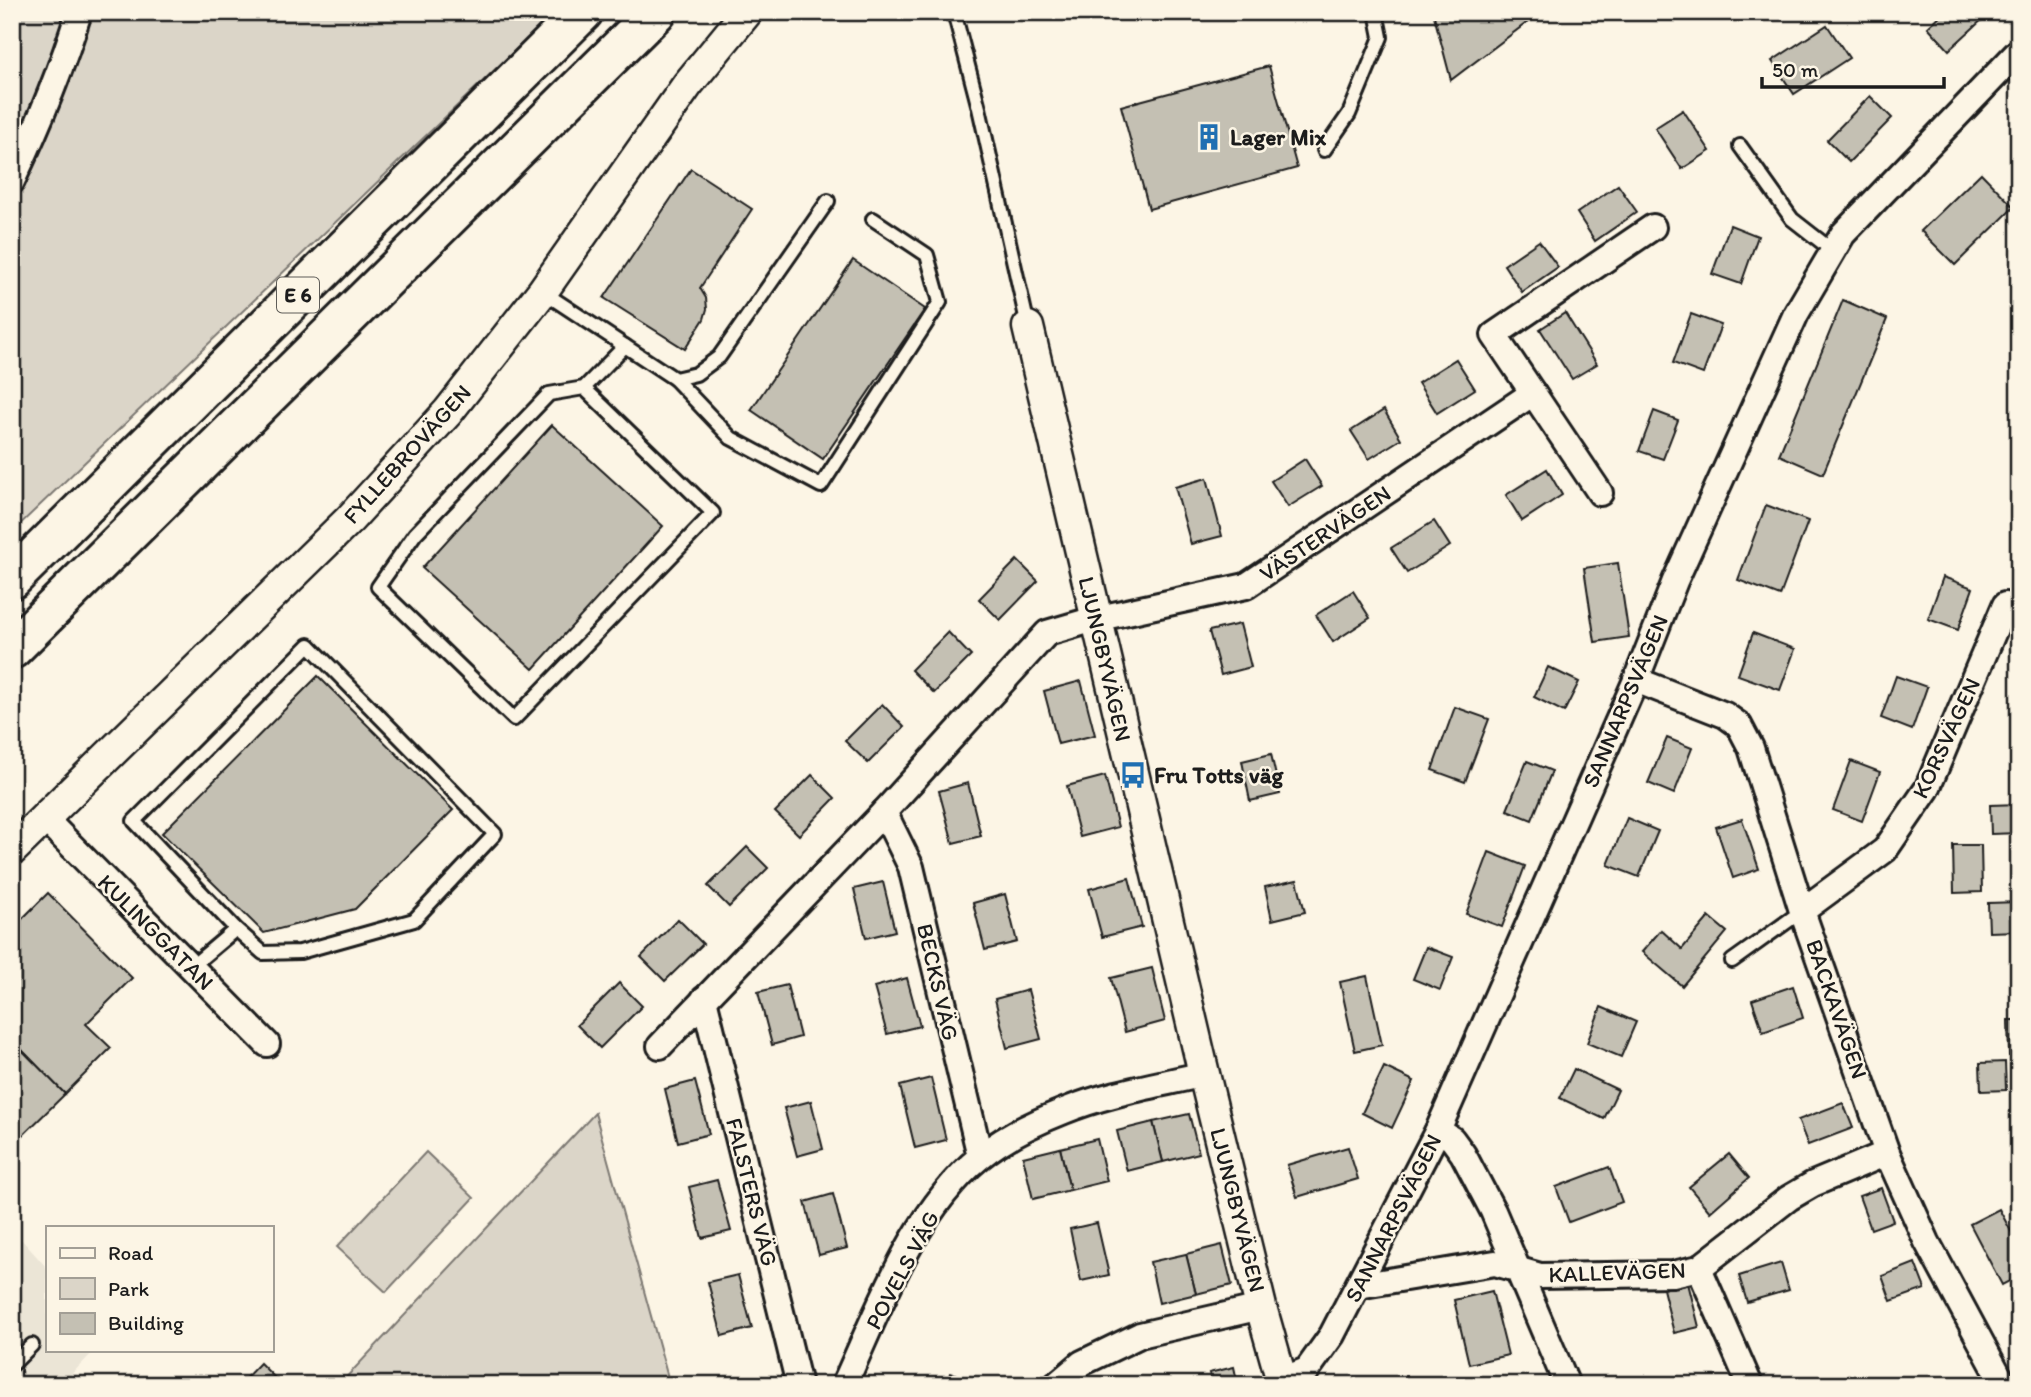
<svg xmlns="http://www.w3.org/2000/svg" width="2031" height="1397" font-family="Itim,sans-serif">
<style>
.built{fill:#ebe5d6}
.green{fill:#dbd5c8;stroke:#7c7872;stroke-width:2}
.building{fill:#c4c0b3;stroke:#1c1c1c;stroke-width:2}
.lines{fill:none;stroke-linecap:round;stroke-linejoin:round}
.service-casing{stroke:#1c1c1c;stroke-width:18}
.minor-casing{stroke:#1c1c1c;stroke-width:30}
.tertiary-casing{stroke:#1c1c1c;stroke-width:35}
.motorway-casing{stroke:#1c1c1c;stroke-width:44}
.service{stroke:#fcf5e5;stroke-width:12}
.minor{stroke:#fcf5e5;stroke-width:24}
.tertiary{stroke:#fcf5e5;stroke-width:30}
.motorway{stroke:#fcf5e5;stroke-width:38}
.labels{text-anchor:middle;stroke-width:5;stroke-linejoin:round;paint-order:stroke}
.shield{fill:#fcf5e5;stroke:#5f5d58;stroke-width:2}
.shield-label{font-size:21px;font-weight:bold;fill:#1c1c1c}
.poi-label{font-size:23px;font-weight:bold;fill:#1c1c1c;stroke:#fcf5e5;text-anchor:start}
.street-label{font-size:23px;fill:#1c1c1c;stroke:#fcf5e5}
</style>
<rect width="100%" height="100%" fill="#fcf5e5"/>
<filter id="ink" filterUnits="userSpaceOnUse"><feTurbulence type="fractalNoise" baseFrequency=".0143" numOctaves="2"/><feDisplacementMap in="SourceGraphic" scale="14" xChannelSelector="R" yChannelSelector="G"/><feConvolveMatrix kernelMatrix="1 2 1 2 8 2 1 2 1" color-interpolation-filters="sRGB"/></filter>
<g filter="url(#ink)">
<!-- built -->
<path class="built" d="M12,1229L47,1268V1350H95L61,1385H12Z"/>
<!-- green -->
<g class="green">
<path d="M12,12H555L12,532Z"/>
<path d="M595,1113L670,1385H339Z"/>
<path d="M426,1152L474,1198L386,1292L337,1247Z"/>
</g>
<!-- building -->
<g class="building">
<path d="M1433,12H1541L1451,80Z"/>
<path d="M1944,12H1980L1985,17L1949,50L1928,27Z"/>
<path d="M1827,25L1849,58L1794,94L1772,61Z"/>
<path d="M1269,66L1297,168L1149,209L1121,106Z"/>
<path d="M1870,96L1892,118L1849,162L1827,140Z"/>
<path d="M1683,110L1710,151L1682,169L1655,128Z"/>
<path d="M691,169L752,209L700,288L706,298L707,309L704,319L685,349L604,298Z"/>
<path d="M1981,173L2014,207L1955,265L1921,231Z"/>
<path d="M1618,185L1637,212L1595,241L1577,213Z"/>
<path d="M1730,225L1758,236L1741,284L1712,274Z"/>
<path d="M1539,241L1558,267L1522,292L1504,265Z"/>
<path d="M853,260L925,309L823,459L751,410Z"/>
<path d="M1843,300L1887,319L1823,474L1779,455Z"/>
<path d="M1565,313L1597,364L1572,379L1540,329Z"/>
<path d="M1691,314L1721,325L1703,374L1673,363Z"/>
<path d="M1456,359L1475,389L1437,413L1418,383Z"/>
<path d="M1384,410L1401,439L1369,459L1351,431Z"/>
<path d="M1654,411L1678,420L1663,459L1639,451Z"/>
<path d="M552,425L663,526L533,669L422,568Z"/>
<path d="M1305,459L1322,486L1288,507L1271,481Z"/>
<path d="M1547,469L1562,495L1522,521L1506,495Z"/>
<path d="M1207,478L1222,536L1191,544L1175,487Z"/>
<path d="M1766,505L1808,521L1780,596L1738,580Z"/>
<path d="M1434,521L1450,546L1407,573L1391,548Z"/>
<path d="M1017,560L1038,581L1000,620L979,599Z"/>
<path d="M1618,563L1629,637L1595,642L1584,568Z"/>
<path d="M1943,577L1973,588L1958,630L1928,619Z"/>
<path d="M1353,591L1370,618L1333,642L1316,615Z"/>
<path d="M1240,624L1251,667L1221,675L1209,631Z"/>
<path d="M948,632L971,656L934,693L911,670Z"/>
<path d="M1753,633L1795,649L1780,690L1738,675Z"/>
<path d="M1548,667L1579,682L1564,712L1534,697Z"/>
<path d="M318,676L453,810L355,909L264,933L162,833Z"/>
<path d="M1896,676L1927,687L1912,730L1881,718Z"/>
<path d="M1081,681L1095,735L1058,744L1044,691Z"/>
<path d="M882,704L904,727L868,763L845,741Z"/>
<path d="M1455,707L1489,719L1465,782L1432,770Z"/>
<path d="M1667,738L1692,748L1674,794L1648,783Z"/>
<path d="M1271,754L1280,794L1250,801L1242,761Z"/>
<path d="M1527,761L1552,771L1532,820L1507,810Z"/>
<path d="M1851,761L1880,772L1862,821L1833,810Z"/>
<path d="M812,775L835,798L799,835L775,812Z"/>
<path d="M1105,776L1118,827L1080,837L1067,786Z"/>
<path d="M968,783L981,836L953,843L939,791Z"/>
<path d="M2019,804V833L1991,834L1990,805Z"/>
<path d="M1627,818L1658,831L1639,877L1608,865Z"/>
<path d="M1742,819L1759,869L1733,878L1716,827Z"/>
<path d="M1953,845H1981L1982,892L1954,893Z"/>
<path d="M747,847L768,868L729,907L708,886Z"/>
<path d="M1489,852L1525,866L1502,927L1466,914Z"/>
<path d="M1129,878L1142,927L1102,937L1089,889Z"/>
<path d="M1297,880L1305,912L1272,920L1265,887Z"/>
<path d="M883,882L895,931L866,938L854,889Z"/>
<path d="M48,893L132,978L86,1024L111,1048L65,1094L12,1040V929Z"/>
<path d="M1005,894L1017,942L985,950L973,903Z"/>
<path d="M2019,902V931L1989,932L1988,903Z"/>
<path d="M1709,917L1727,932L1682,986L1642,952L1661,930L1682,949Z"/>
<path d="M678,919L703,944L665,981L641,957Z"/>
<path d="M1426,947L1453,957L1440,990L1413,979Z"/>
<path d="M1152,968L1165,1021L1125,1032L1111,978Z"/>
<path d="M1367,976L1382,1045L1355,1051L1340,982Z"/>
<path d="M907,978L920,1026L887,1034L874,987Z"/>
<path d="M619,983L642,1006L600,1048L577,1025Z"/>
<path d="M787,985L800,1037L772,1045L758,992Z"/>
<path d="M1793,986L1803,1018L1763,1032L1752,1000Z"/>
<path d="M1028,990L1041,1039L1007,1048L995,999Z"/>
<path d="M1601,1007L1636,1022L1621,1057L1587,1043Z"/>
<path d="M2008,1020H2019V1056H2009Z"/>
<path d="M12,1040L65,1094L12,1146Z"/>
<path d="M2005,1062L2006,1090L1981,1091L1980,1063Z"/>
<path d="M1384,1067L1414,1081L1392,1128L1362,1113Z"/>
<path d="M1574,1069L1618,1090L1604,1119L1560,1098Z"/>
<path d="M931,1078L946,1140L915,1148L900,1086Z"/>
<path d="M695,1081L709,1134L678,1142L665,1089Z"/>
<path d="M811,1101L823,1149L797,1156L784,1108Z"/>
<path d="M1843,1103L1853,1128L1808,1145L1798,1120Z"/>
<path d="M1189,1114L1199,1153L1163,1162L1153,1122Z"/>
<path d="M1153,1122L1163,1162L1127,1171L1117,1131Z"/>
<path d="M1097,1139L1107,1181L1070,1190L1060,1148Z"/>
<path d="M1348,1147L1358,1179L1297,1197L1287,1165Z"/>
<path d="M1060,1148L1070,1190L1033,1199L1023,1157Z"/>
<path d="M1729,1154L1749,1178L1710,1212L1689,1187Z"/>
<path d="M1609,1167L1622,1202L1569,1222L1556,1187Z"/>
<path d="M717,1180L731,1231L702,1238L689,1187Z"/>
<path d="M1881,1188L1893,1221L1871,1229L1859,1196Z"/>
<path d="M833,1194L847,1248L819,1255L805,1202Z"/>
<path d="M1999,1209L2019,1246V1276L2002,1285L1970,1224Z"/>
<path d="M1097,1223L1109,1275L1081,1281L1070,1229Z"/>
<path d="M1222,1245L1232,1285L1196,1294L1186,1254Z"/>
<path d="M1186,1254L1196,1294L1159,1303L1150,1262Z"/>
<path d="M1781,1263L1789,1290L1747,1302L1739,1276Z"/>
<path d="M1915,1263L1925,1289L1891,1301L1882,1276Z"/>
<path d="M738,1275L752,1328L722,1336L708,1282Z"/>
<path d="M1688,1283L1699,1327L1674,1333L1663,1289Z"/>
<path d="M1492,1291L1508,1355L1469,1364L1454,1300Z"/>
<path d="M260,1363L281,1384L280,1385H239Z"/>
<path d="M1234,1367L1238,1385H1212L1209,1373Z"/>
<path d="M950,1373L989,1383L988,1385H947Z"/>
</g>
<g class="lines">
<defs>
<g id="service">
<path d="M954,12L979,108L1028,326"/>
<path d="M1740,146L1792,219L1833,251"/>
<path d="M1324,150L1349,114L1381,37L1376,12"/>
<path d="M543,292L675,379L696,374L719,357L828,201"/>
<path d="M675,379L731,438L821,486L940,302L927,255L873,219"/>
<path d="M584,388L713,513L514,719L378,587L415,534L549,394L584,388L625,346"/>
<path d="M1732,961L1802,911"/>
<path d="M191,967L236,929L263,953L300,952L414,920L495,834L309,645L134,821L236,929"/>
<path d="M12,1365L32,1345"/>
</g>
<g id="minor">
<path d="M12,181C38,126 61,71 79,12"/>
<path d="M1533,393L1494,335L1653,227"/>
<path d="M1636,680L1725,715L1739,725L1751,748L1802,911L1887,1153L1927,1242L2004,1385"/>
<path d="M884,812L911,867L980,1156"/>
<path d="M45,819L267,1044"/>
<path d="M1802,911L1885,850L1927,789L2005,605"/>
<path d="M704,999L799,1385"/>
<path d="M660,1046L884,812L1047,633L1095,619L1246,586L1533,393L1600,493"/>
<path d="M1438,1130L1452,1139L1463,1154L1493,1211L1567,1385"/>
<path d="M1699,1268L1750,1385"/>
<path d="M1358,1286L1495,1263L1540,1276L1673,1274L1699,1268L1789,1198L1813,1184L1887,1153"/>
<path d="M1282,1380L1307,1370L1332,1335L1438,1130L1636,680L1675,581L1796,314L1843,234L2019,51"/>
<path d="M844,1385C879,1309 914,1211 980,1157C1004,1137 1036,1122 1064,1111C1108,1093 1158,1085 1204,1074"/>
<path d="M1056,1385L1082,1363L1140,1335L1261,1307"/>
</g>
<g id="tertiary">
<path d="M1028,327L1204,1074L1261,1307L1283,1385"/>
<path d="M12,850L349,520L448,412L542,292L688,84L747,12"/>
</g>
<g id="motorway">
<path d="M12,579L583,12"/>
<path d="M12,649L656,12"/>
</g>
</defs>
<!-- service casing -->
<use href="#service" class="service-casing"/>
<!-- minor casing -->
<use href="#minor" class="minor-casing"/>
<!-- tertiary casing -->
<use href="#tertiary" class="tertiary-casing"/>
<!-- motorway casing -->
<use href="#motorway" class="motorway-casing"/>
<!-- service -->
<use href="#service" class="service"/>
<!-- minor -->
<use href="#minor" class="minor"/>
<!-- tertiary -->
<use href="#tertiary" class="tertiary"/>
<!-- motorway -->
<use href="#motorway" class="motorway"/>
</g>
</g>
<!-- icons -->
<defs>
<symbol id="building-bare" viewBox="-9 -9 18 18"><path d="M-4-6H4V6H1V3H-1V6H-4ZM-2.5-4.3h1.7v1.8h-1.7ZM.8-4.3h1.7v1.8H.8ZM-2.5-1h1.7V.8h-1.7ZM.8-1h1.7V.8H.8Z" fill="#1f6fb2" stroke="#fcf5e5" stroke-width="2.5" paint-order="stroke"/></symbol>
<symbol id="bus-bare" viewBox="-9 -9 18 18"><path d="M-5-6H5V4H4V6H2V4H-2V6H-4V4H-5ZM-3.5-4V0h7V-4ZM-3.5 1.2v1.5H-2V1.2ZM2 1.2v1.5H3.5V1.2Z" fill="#1f6fb2" stroke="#fcf5e5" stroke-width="2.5" paint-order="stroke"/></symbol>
</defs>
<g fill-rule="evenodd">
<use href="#building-bare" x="1190" y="118" width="38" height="38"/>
<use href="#bus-bare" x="1114" y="756" width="38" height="38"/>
</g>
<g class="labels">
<!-- shield labels -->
<rect class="shield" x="277" y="277.5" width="42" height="35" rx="5"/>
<g class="shield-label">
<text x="298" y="302">E 6</text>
</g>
<!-- poi labels -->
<g class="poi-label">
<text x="1230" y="145">Lager Mix</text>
<text x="1154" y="783">Fru Totts väg</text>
</g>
<!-- street labels -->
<g class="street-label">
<text transform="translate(407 454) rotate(-48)" y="8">FYLLEBROVÄGEN</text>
<text transform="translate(1325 533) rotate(-34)" y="8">VÄSTERVÄGEN</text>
<text transform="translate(1105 659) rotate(77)" y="8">LJUNGBYVÄGEN</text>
<text transform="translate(1625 701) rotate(-67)" y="8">SANNARPSVÄGEN</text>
<text transform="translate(1946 738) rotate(-65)" y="8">KORSVÄGEN</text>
<text transform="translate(156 932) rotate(45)" y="8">KULINGGATAN</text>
<text transform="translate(938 982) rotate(77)" y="8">BECKS VÄG</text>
<text transform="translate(1837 1009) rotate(71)" y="8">BACKAVÄGEN</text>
<text transform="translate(752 1192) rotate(76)" y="8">FALSTERS VÄG</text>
<text transform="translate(1238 1210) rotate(76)" y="8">LJUNGBYVÄGEN</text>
<text transform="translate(1393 1218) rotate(-63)" y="8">SANNARPSVÄGEN</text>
<text transform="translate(902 1270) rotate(-62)" y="8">POVELS VÄG</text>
<text transform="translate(1617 1272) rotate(-2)" y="8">KALLEVÄGEN</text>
</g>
</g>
<!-- margin -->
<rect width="2031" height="1397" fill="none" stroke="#fcf5e5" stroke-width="42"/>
<rect x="21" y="21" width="1989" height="1355" fill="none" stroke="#1c1c1c" stroke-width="2.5" filter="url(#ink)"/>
<!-- legend -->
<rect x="46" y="1226" width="228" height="126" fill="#fcf5e5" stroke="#a29e95" stroke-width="2"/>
<rect x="60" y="1248" width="35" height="10" fill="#fcf5e5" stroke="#a29e95" stroke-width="2"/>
<text x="108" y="1260" font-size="21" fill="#1c1c1c">Road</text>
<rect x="60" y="1278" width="35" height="21" fill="#dbd5c8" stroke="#a29e95" stroke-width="2"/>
<text x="108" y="1296" font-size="21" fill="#1c1c1c">Park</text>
<rect x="60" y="1313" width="35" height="21" fill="#c4c0b3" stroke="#a29e95" stroke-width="2"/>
<text x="108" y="1330" font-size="21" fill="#1c1c1c">Building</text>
<!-- scale -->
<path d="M1762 77v10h182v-10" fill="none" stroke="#1c1c1c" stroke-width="3.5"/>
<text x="1772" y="77" font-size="21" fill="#1c1c1c" stroke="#fcf5e5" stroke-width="5" paint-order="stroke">50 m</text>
</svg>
